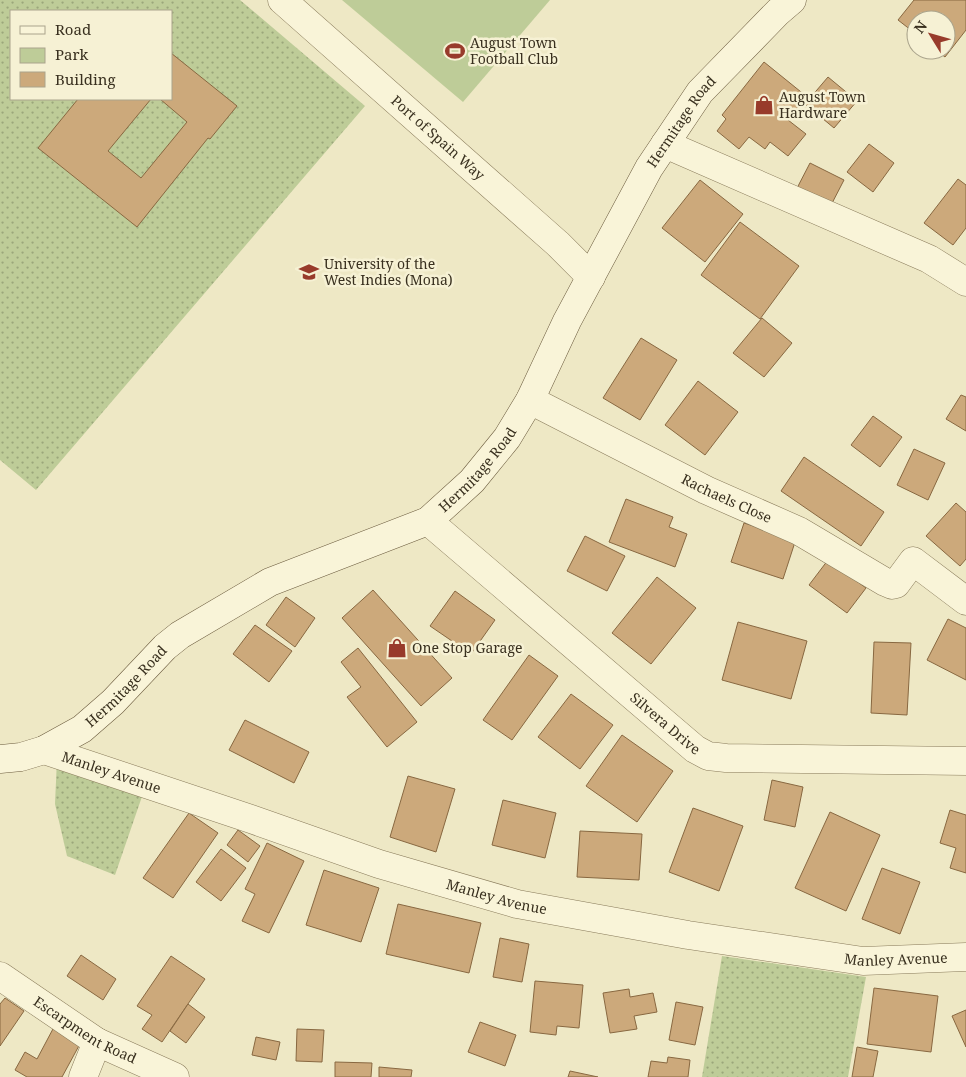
<svg xmlns="http://www.w3.org/2000/svg" width="966" height="1077" font-family="'Noto Serif',serif">
<style>
.green{fill:url(#green-dots);fill-rule:evenodd}
.pitch{fill:#becc98}
.building{fill:#cca97b;stroke:#886841}
.lines{fill:none;stroke-linecap:round;stroke-linejoin:round}
.street-casing{stroke:#897b5b;stroke-width:29}
.secondary-casing{stroke:#6b5b3e;stroke-width:29}
.street{stroke:#f9f4d8;stroke-width:28}
.secondary{stroke:#f9f4d8;stroke-width:28}
.labels{text-anchor:middle;stroke-width:5;stroke-linejoin:round;paint-order:stroke}
.poi-label{font-size:14px;fill:#39301f;stroke:#f6f1d4;text-anchor:start}
.street-label{font-size:14px;fill:#39301f;stroke:#f6f1d4}
</style>
<defs>
<pattern id="green-dots" width="8" height="8" patternUnits="userSpaceOnUse" patternTransform="scale(1.25)"><rect width="8" height="8" fill="#becc98"/><path d="M2 2h.1M6 6h.1" fill="none" stroke="#9ba67b" stroke-width="1.8" stroke-linecap="round"/></pattern>
</defs>
<rect width="100%" height="100%" fill="#eee8c5"/>
<!-- green -->
<g class="green">
<path d="M0,0H240L365,106L36,490L0,460ZM11,11H171V99H11Z"/>
<path d="M57,759L147,782L115,875L67,856L55,804Z"/>
<path d="M722,956L866,977L848,1077H702Z"/>
</g>
<!-- pitch -->
<path class="pitch" d="M342,0H550L463,102Z"/>
<!-- building -->
<g class="building">
<path d="M914,0H966V30L945,57L936,50H946V20H916V34L898,20Z"/>
<path d="M171,53L237,106L210,139L208,138L137,227L38,148L78,99H151L108,151L141,178L187,122L160,99H171Z"/>
<path d="M764,62L806,96L788,120L806,134L788,156L770,142L765,149L749,137L739,149L717,131L726,119L722,115Z"/>
<path d="M828,77L857,101L834,128L805,104Z"/>
<path d="M869,144L894,163L873,192L847,172Z"/>
<path d="M810,163L844,180L829,209L795,192Z"/>
<path d="M958,179L966,185V228L953,245L924,223Z"/>
<path d="M700,180L743,214L705,262L662,228Z"/>
<path d="M740,222L799,266L760,319L701,275Z"/>
<path d="M762,318L792,343L764,377L733,353Z"/>
<path d="M641,338L677,360L640,420L603,398Z"/>
<path d="M698,381L738,412L705,455L665,425Z"/>
<path d="M961,395L966,397V431L946,419Z"/>
<path d="M873,416L902,437L880,467L851,445Z"/>
<path d="M914,449L945,463L928,500L897,485Z"/>
<path d="M804,457L884,512L861,546L781,491Z"/>
<path d="M626,499L673,517L669,527L687,534L675,567L609,542Z"/>
<path d="M956,503L966,512V559L960,566L926,536Z"/>
<path d="M744,523L796,539L783,579L731,562Z"/>
<path d="M585,536L625,556L607,591L567,571Z"/>
<path d="M828,560L866,588L847,613L809,585Z"/>
<path d="M657,577L696,608L651,664L612,633Z"/>
<path d="M373,590L452,678L421,706L342,618Z"/>
<path d="M455,591L495,620L471,654L430,626Z"/>
<path d="M286,597L315,618L295,647L266,625Z"/>
<path d="M948,619L966,628V680L927,660Z"/>
<path d="M738,622L807,641L791,699L722,680Z"/>
<path d="M255,625L292,651L269,682L233,654Z"/>
<path d="M874,642L911,643L907,715L871,713Z"/>
<path d="M358,648L417,722L387,747L347,697L361,687L341,662Z"/>
<path d="M529,655L558,676L512,740L483,720Z"/>
<path d="M571,694L613,725L580,769L538,737Z"/>
<path d="M245,720L309,752L294,783L229,750Z"/>
<path d="M622,735L673,771L637,822L586,786Z"/>
<path d="M408,776L455,789L436,852L390,837Z"/>
<path d="M772,780L803,787L795,827L764,820Z"/>
<path d="M503,800L556,813L545,858L492,845Z"/>
<path d="M693,808L743,826L719,891L669,872Z"/>
<path d="M950,810L966,815V873L950,868L956,848L940,843Z"/>
<path d="M830,812L880,835L846,911L795,888Z"/>
<path d="M189,813L218,833L173,898L143,878Z"/>
<path d="M238,830L260,846L248,862L227,845Z"/>
<path d="M580,831L642,834L639,880L577,877Z"/>
<path d="M267,843L304,861L269,933L242,921L255,894L245,889Z"/>
<path d="M221,849L246,868L221,901L196,882Z"/>
<path d="M882,868L920,882L900,934L862,919Z"/>
<path d="M324,870L379,888L361,942L306,925Z"/>
<path d="M398,904L481,923L469,973L386,954Z"/>
<path d="M500,938L529,944L522,982L493,977Z"/>
<path d="M81,955L116,979L103,1000L67,976Z"/>
<path d="M171,956L205,979L162,1042L142,1029L152,1015L137,1006Z"/>
<path d="M535,981L583,985L579,1028L557,1026L556,1035L530,1032Z"/>
<path d="M874,988L938,996L931,1052L867,1044Z"/>
<path d="M629,989L630,997L653,993L657,1012L634,1016L637,1029L610,1033L603,993Z"/>
<path d="M5,998L24,1011L0,1046V1004Z"/>
<path d="M676,1002L703,1007L695,1045L669,1040Z"/>
<path d="M188,1004L205,1017L186,1043L170,1031Z"/>
<path d="M966,1010V1047L952,1016Z"/>
<path d="M480,1022L516,1035L505,1066L468,1052Z"/>
<path d="M54,1027L81,1042L62,1077H27L15,1070L25,1052L37,1059Z"/>
<path d="M297,1029L324,1030L322,1062L296,1061Z"/>
<path d="M256,1037L280,1042L276,1060L252,1055Z"/>
<path d="M857,1047L878,1051L873,1077H852Z"/>
<path d="M668,1057L690,1060L688,1077H648L651,1061L667,1063Z"/>
<path d="M335,1062L372,1063L371,1077H335Z"/>
<path d="M379,1067L412,1070L411,1077H379Z"/>
<path d="M570,1071L598,1077H568Z"/>
</g>
<g class="lines">
<defs>
<g id="street">
<path id="s1" d="M282,0L558,244L591,277"/>
<path d="M665,144L929,259L966,282"/>
<path id="s2" d="M530,400L706,490L799,531L885,582L892,585L896,584L913,561L966,601"/>
<path id="s3" d="M428,521L695,749L708,756L726,758L966,761"/>
<path id="s4" d="M44,750L251,819L379,864L517,904L688,935L863,961L966,957"/>
<path id="s5" d="M0,976L97,1042L175,1077"/>
<path d="M83,1077L97,1042"/>
</g>
<g id="secondary">
<path id="s6" d="M0,759L21,757L44,750L82,729L113,702L165,647L180,635L270,582L428,521L472,481L507,438L530,400L567,321L649,168L700,92L778,12L792,0"/>
</g>
</defs>
<!-- street casing -->
<use href="#street" class="street-casing"/>
<!-- secondary casing -->
<use href="#secondary" class="secondary-casing"/>
<!-- street -->
<use href="#street" class="street"/>
<!-- secondary -->
<use href="#secondary" class="secondary"/>
</g>
<!-- icons -->
<defs>
<symbol id="stadium-bare" viewBox="-9 -9 18 18"><path d="M0-5a6.5 5 0 1 0 0 10a6.5 5 0 1 0 0-10ZM-3.5-1.8h7v3.6h-7Z" fill="#983b2b" stroke="#f6f1d4" stroke-width="2.5" paint-order="stroke"/></symbol>
<symbol id="shop-bare" viewBox="-9 -9 18 18"><path d="M-5-2.5h2.3a2.7 3.5 0 0 1 5.4 0H5L5.5 6h-11ZM-1.5-2.5h3a1.5 2.3 0 0 0-3 0Z" fill="#983b2b" stroke="#f6f1d4" stroke-width="2.5" paint-order="stroke"/></symbol>
<symbol id="university-bare" viewBox="-9 -9 18 18"><path d="M0-5L7-2L0 1L-7-2ZM-4 1L0 2.5L4 1V4Q0 6-4 4Z" fill="#983b2b" stroke="#f6f1d4" stroke-width="2.5" paint-order="stroke"/></symbol>
</defs>
<g fill-rule="evenodd">
<use href="#stadium-bare" x="441" y="37" width="28" height="28"/>
<use href="#shop-bare" x="750" y="91" width="28" height="28"/>
<use href="#university-bare" x="295" y="258" width="28" height="28"/>
<use href="#shop-bare" x="383" y="634" width="28" height="28"/>
</g>
<g class="labels">
<!-- poi labels -->
<g class="poi-label">
<text x="470" y="48">August Town<tspan x="470" dy="16">Football Club</tspan></text>
<text x="779" y="102">August Town<tspan x="779" dy="16">Hardware</tspan></text>
<text x="324" y="269">University of the<tspan x="324" dy="16">West Indies (Mona)</tspan></text>
<text x="412" y="653">One Stop Garage</text>
</g>
<!-- street labels -->
<g class="street-label">
<text dy="5" stroke="none"><textPath href="#s6" startOffset="975">Hermitage Road</textPath></text>
<text dy="5" stroke="none"><textPath href="#s1" startOffset="208">Port of Spain Way</textPath></text>
<text dy="5" stroke="none"><textPath href="#s6" startOffset="570">Hermitage Road</textPath></text>
<text dy="5" stroke="none"><textPath href="#s2" startOffset="220">Rachaels Close</textPath></text>
<text dy="5" stroke="none"><textPath href="#s6" startOffset="150">Hermitage Road</textPath></text>
<text dy="5" stroke="none"><textPath href="#s3" startOffset="312">Silvera Drive</textPath></text>
<text dy="5" stroke="none"><textPath href="#s4" startOffset="71">Manley Avenue</textPath></text>
<text dy="5" stroke="none"><textPath href="#s4" startOffset="476">Manley Avenue</textPath></text>
<text dy="5" stroke="none"><textPath href="#s4" startOffset="881">Manley Avenue</textPath></text>
<text dy="5" stroke="none"><textPath href="#s5" startOffset="101">Escarpment Road</textPath></text>
</g>
</g>
<!-- legend -->
<rect x="10" y="10" width="162" height="90" fill="#f6f1d4" stroke="#aaa48c"/>
<rect x="20" y="26" width="25" height="8" fill="#f9f4d8" stroke="#aaa48c"/>
<text x="55" y="35" font-size="15" fill="#39301f">Road</text>
<rect x="20" y="48" width="25" height="15" fill="#becc98" stroke="#aaa48c"/>
<text x="55" y="60" font-size="15" fill="#39301f">Park</text>
<rect x="20" y="72" width="25" height="15" fill="#cca97b" stroke="#aaa48c"/>
<text x="55" y="85" font-size="15" fill="#39301f">Building</text>
<!-- north arrow -->
<g transform="translate(931 35) rotate(307)"><circle r="24" fill="#f6f1d4" stroke="#aaa48c"/>
<path d="M0-4L9 19L0 12L-9 19Z" fill="#983b2b"/>
<text y="-8" font-size="14" font-weight="bold" text-anchor="middle" fill="#39301f">N</text>
</g>
</svg>
